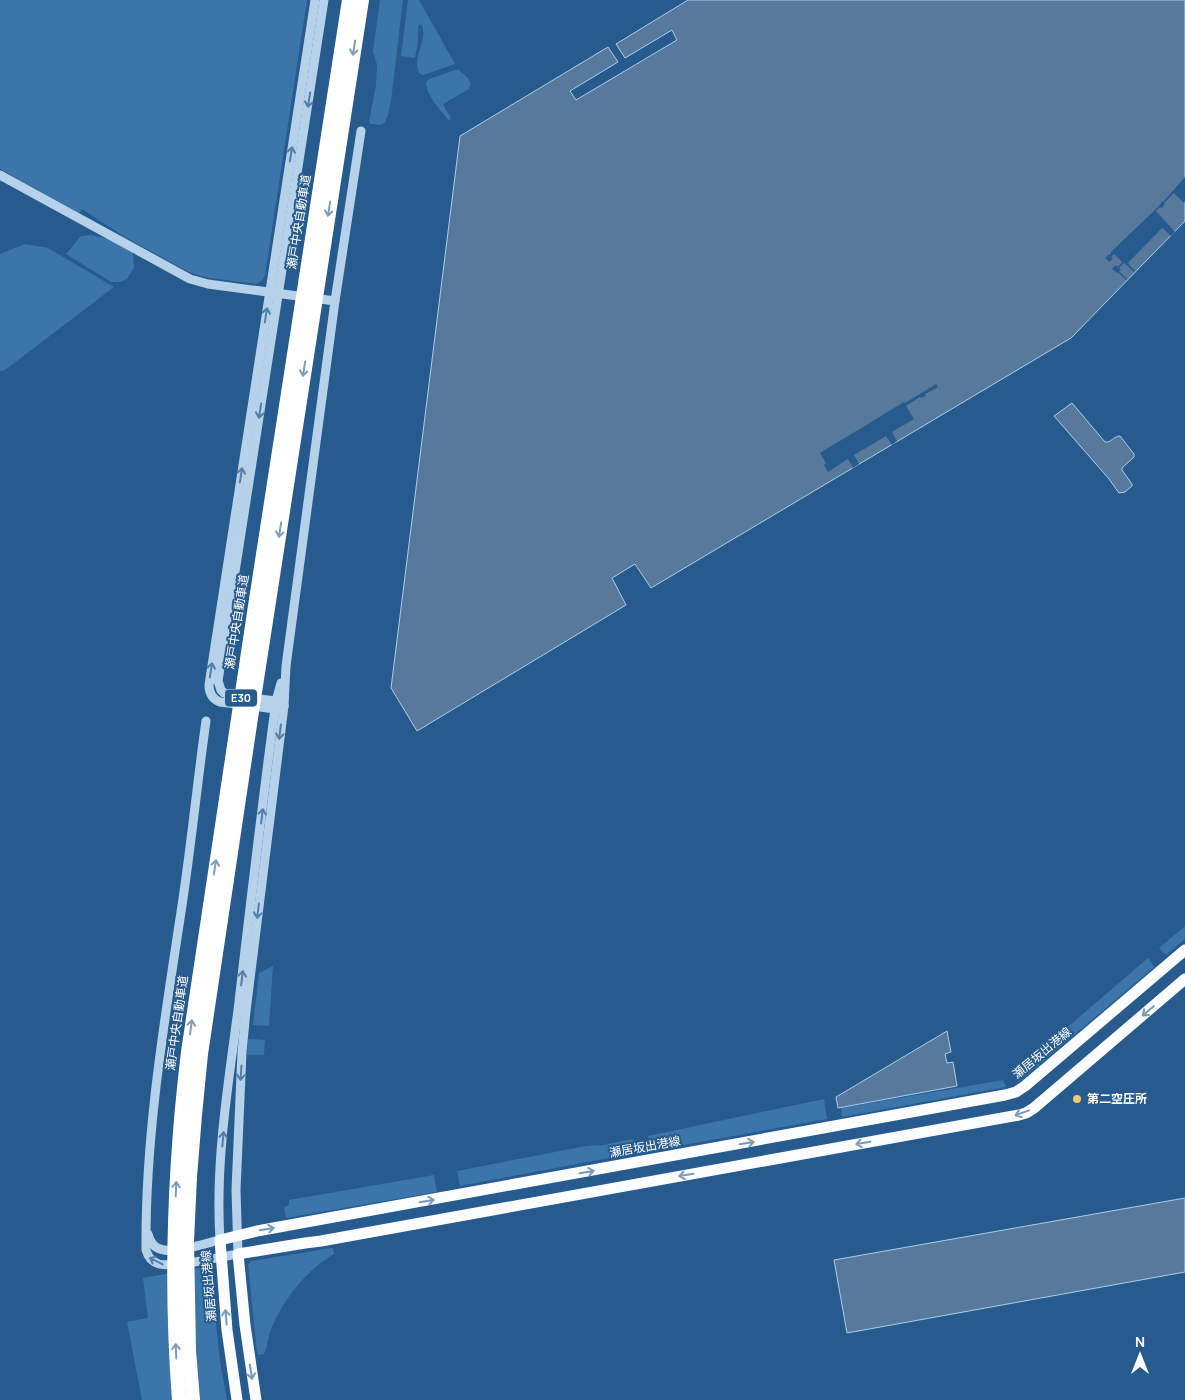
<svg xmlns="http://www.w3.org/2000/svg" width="1185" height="1400" font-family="Manrope,'Noto Sans JP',sans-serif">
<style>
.green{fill:#3b75a9}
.water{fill:#577a9c;stroke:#aacdeb}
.pier{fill:#275b8d}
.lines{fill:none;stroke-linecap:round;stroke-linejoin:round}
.minor{stroke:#b6d1ea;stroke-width:9}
.major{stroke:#fafcff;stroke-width:11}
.rail-casing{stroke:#fff;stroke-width:4}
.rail{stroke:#275b8d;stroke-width:2;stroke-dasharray:5.5;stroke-linecap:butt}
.highway-bridge{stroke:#fff;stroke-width:14}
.oneway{stroke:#7d9dbb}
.oneway2{stroke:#527ea9}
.oneway3{stroke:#7b9bbb}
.poi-dot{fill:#f3c77b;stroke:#275b8d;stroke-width:2}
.labels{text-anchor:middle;stroke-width:4;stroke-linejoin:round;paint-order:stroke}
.shield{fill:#275b8d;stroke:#becedd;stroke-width:1}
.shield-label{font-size:11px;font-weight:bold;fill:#fff}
.street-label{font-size:12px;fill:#fff;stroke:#275b8d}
.poi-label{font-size:12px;font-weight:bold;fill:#fff;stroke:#275b8d;text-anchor:start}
</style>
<rect width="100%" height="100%" fill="#275b8d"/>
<!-- green -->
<g class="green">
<path d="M0,0H307L265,275C263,280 261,282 256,284L210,278L197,275L185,270L125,237L82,209L79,213L0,169Z"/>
<path d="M380,0H403L391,101L388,115L385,122L381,125L370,124L369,121L376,85L377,65L373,51Z"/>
<path d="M408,0H419L455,64L423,75L420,74C410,58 430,39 421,24L418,26V41L415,58L401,56Z"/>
<path d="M458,69L468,78L471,84L469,89L443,104L451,118L449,121C441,110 426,96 426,82L429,79Z"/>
<path d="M90,235L109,239L133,253L134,268L127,279L120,282H111L66,254L81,236Z"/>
<path d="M25,244L48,248L114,287L5,370L0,371V254Z"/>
<path d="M1185,926V939L1166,955L1159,948Z"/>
<path d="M1148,958L1154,967L1019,1082L1014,1073Z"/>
<path d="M273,966L269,1026L253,1025L259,973Z"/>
<path d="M248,1039L265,1040L264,1055H247Z"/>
<path d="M1003,1080L1006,1087L842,1117L841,1108Z"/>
<path d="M824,1099L827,1119L651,1151L648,1136Z"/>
<path d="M633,1139L635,1153L460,1186L457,1171L586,1146L603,1145Z"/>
<path d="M434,1175L437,1192L286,1218L284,1207L289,1205V1200Z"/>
<path d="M331,1248H333L334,1254C305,1271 282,1301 270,1332C268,1339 267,1347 264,1354L258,1355L257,1352L248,1264L252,1261Z"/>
<path d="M199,1268L207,1269L211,1276L220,1362L227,1400H142L127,1322L148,1318L143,1278Z"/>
</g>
<!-- water -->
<g class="water">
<path d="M688,0H1185V221L1071,338L651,588L635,564L612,578L626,605L417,731L391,688L460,136L608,47L618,62L570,91L576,100L677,40L672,30L625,58L616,44Z"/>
<path d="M1072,403L1105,442C1111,443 1114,436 1120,436L1134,454V457L1122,468V470L1132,484V486L1125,492L1119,493L1109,479L1054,416Z"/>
<path d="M947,1031L951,1052L945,1054L947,1063L953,1062L957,1086L838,1108L836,1097Z"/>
<path d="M1185,1198V1272L847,1333L834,1260Z"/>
</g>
<!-- pier -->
<g class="pier">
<path d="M1185,177V201L1184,203L1174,193L1164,203L1165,204L1162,208L1160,207L1156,211L1175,232L1171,236L1162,228L1128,263L1135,271L1134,272L1124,263L1119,268L1121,270L1119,271L1127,279L1126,280L1118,272L1117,273L1112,269L1116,265L1118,267L1122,262L1114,254L1111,257L1113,259L1109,262L1105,258L1109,254L1110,255L1111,252L1159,206L1162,201L1163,202Z"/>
<path d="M936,384L938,387L925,394L926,396L921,398L920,397L906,406L914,419L892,432L897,441L892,445L886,436L854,455L859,464L853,468L848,459L828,472L824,465L826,463L820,453L904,402L905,403Z"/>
</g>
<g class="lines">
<!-- minor -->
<g class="minor">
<path d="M0,175L190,279L208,284L335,301"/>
<path d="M284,706L275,709L220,702C212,699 209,693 209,685L315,0"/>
<path d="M284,706L276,701L234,696L224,693L221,690L218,681L324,0"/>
<path d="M206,721C197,784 191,848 181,912C164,1024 145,1136 146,1250C148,1257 152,1262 159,1264C175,1268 220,1257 238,1254L236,1190L242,1052L246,1011L284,706L286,666L335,301L361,131"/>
<path d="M148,1234C150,1242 155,1249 164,1250C177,1253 206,1243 220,1240C215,1163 228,1086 238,1010C250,907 262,804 276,701L281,683"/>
</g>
<!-- major -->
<g class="major">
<path d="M237,1400L227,1330L220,1240L257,1231L1005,1095L1016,1092L1025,1086L1185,950"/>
<path d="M256,1400L245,1325L238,1254L305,1243L321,1241L1019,1115L1026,1113L1034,1108L1185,979"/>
</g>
<defs>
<path id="rail" d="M184,1400C175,1283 180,1169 193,1053L260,606L354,0"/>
</defs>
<!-- rail casing -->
<use href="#rail" class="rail-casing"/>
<!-- rail -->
<use href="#rail" class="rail"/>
<!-- highway-bridge -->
<g class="highway-bridge">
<path d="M179,1400C170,1284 174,1168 188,1052L255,606L349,0"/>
<path d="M193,1400L189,1351L187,1241L190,1177L195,1115L201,1054L251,718L362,0"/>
</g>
</g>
<!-- one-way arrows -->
<defs><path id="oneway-shaft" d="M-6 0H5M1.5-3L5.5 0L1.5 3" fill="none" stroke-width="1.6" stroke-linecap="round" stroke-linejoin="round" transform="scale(1.25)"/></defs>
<g class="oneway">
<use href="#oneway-shaft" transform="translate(354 48) rotate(99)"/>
<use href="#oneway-shaft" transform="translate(329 209) rotate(99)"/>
<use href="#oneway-shaft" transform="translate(304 369) rotate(99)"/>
<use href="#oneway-shaft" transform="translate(280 530) rotate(99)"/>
<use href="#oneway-shaft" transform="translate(215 867) rotate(-81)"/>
<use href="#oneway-shaft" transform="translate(191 1027) rotate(-82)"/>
<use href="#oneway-shaft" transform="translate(176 1189) rotate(-88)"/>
<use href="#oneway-shaft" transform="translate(176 1351) rotate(-92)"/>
</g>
<g class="oneway2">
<use href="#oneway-shaft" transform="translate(309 100) rotate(99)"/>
<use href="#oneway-shaft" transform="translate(291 154) rotate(-81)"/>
<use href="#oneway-shaft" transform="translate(266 315) rotate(-81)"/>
<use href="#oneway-shaft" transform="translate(260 411) rotate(99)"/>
<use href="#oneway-shaft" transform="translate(241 475) rotate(-81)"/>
<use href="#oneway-shaft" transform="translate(211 670) rotate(-81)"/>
<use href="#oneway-shaft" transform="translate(280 732) rotate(97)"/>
<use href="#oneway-shaft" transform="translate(262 816) rotate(-83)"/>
<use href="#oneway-shaft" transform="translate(258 911) rotate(97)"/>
<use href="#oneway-shaft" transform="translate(242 978) rotate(-83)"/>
<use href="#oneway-shaft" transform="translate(241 1073) rotate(94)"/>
<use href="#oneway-shaft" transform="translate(223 1139) rotate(-85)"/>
<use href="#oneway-shaft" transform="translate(156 1261) rotate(-153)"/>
</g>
<g class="oneway3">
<use href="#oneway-shaft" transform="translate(1148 1011) rotate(140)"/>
<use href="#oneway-shaft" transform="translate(1022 1113) rotate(160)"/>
<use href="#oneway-shaft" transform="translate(747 1143) rotate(-10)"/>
<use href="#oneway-shaft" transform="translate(863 1143) rotate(170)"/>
<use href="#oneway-shaft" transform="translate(587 1172) rotate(-10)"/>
<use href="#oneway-shaft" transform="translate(686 1175) rotate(170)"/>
<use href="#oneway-shaft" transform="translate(427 1201) rotate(-10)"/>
<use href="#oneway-shaft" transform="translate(267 1229) rotate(-10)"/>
<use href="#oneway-shaft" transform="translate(226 1317) rotate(-95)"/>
<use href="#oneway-shaft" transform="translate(251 1372) rotate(81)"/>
</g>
<!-- markers -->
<circle class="poi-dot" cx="1077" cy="1099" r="5"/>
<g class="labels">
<!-- shield labels -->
<rect class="shield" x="225" y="689.5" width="32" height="17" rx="4"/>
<g class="shield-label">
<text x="241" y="702">E30</text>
</g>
<!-- street labels -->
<g class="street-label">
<text transform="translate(299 222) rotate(-81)" y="4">瀬戸中央自動車道</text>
<text transform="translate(237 622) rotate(-81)" y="4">瀬戸中央自動車道</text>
<text transform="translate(177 1023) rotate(-82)" y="4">瀬戸中央自動車道</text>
<text transform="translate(1042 1053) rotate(-40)" y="4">瀬居坂出港線</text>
<text transform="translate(645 1147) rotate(-10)" y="4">瀬居坂出港線</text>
<text transform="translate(209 1286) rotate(-95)" y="4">瀬居坂出港線</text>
</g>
<!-- poi labels -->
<g class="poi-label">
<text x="1087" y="1103">第二空圧所</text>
</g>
</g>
<!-- north arrow -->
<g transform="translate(1140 1355)" stroke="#275b8d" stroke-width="4" paint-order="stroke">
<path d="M0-4L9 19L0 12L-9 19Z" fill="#ffffff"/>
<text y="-8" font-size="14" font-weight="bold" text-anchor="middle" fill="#ffffff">N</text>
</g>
</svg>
